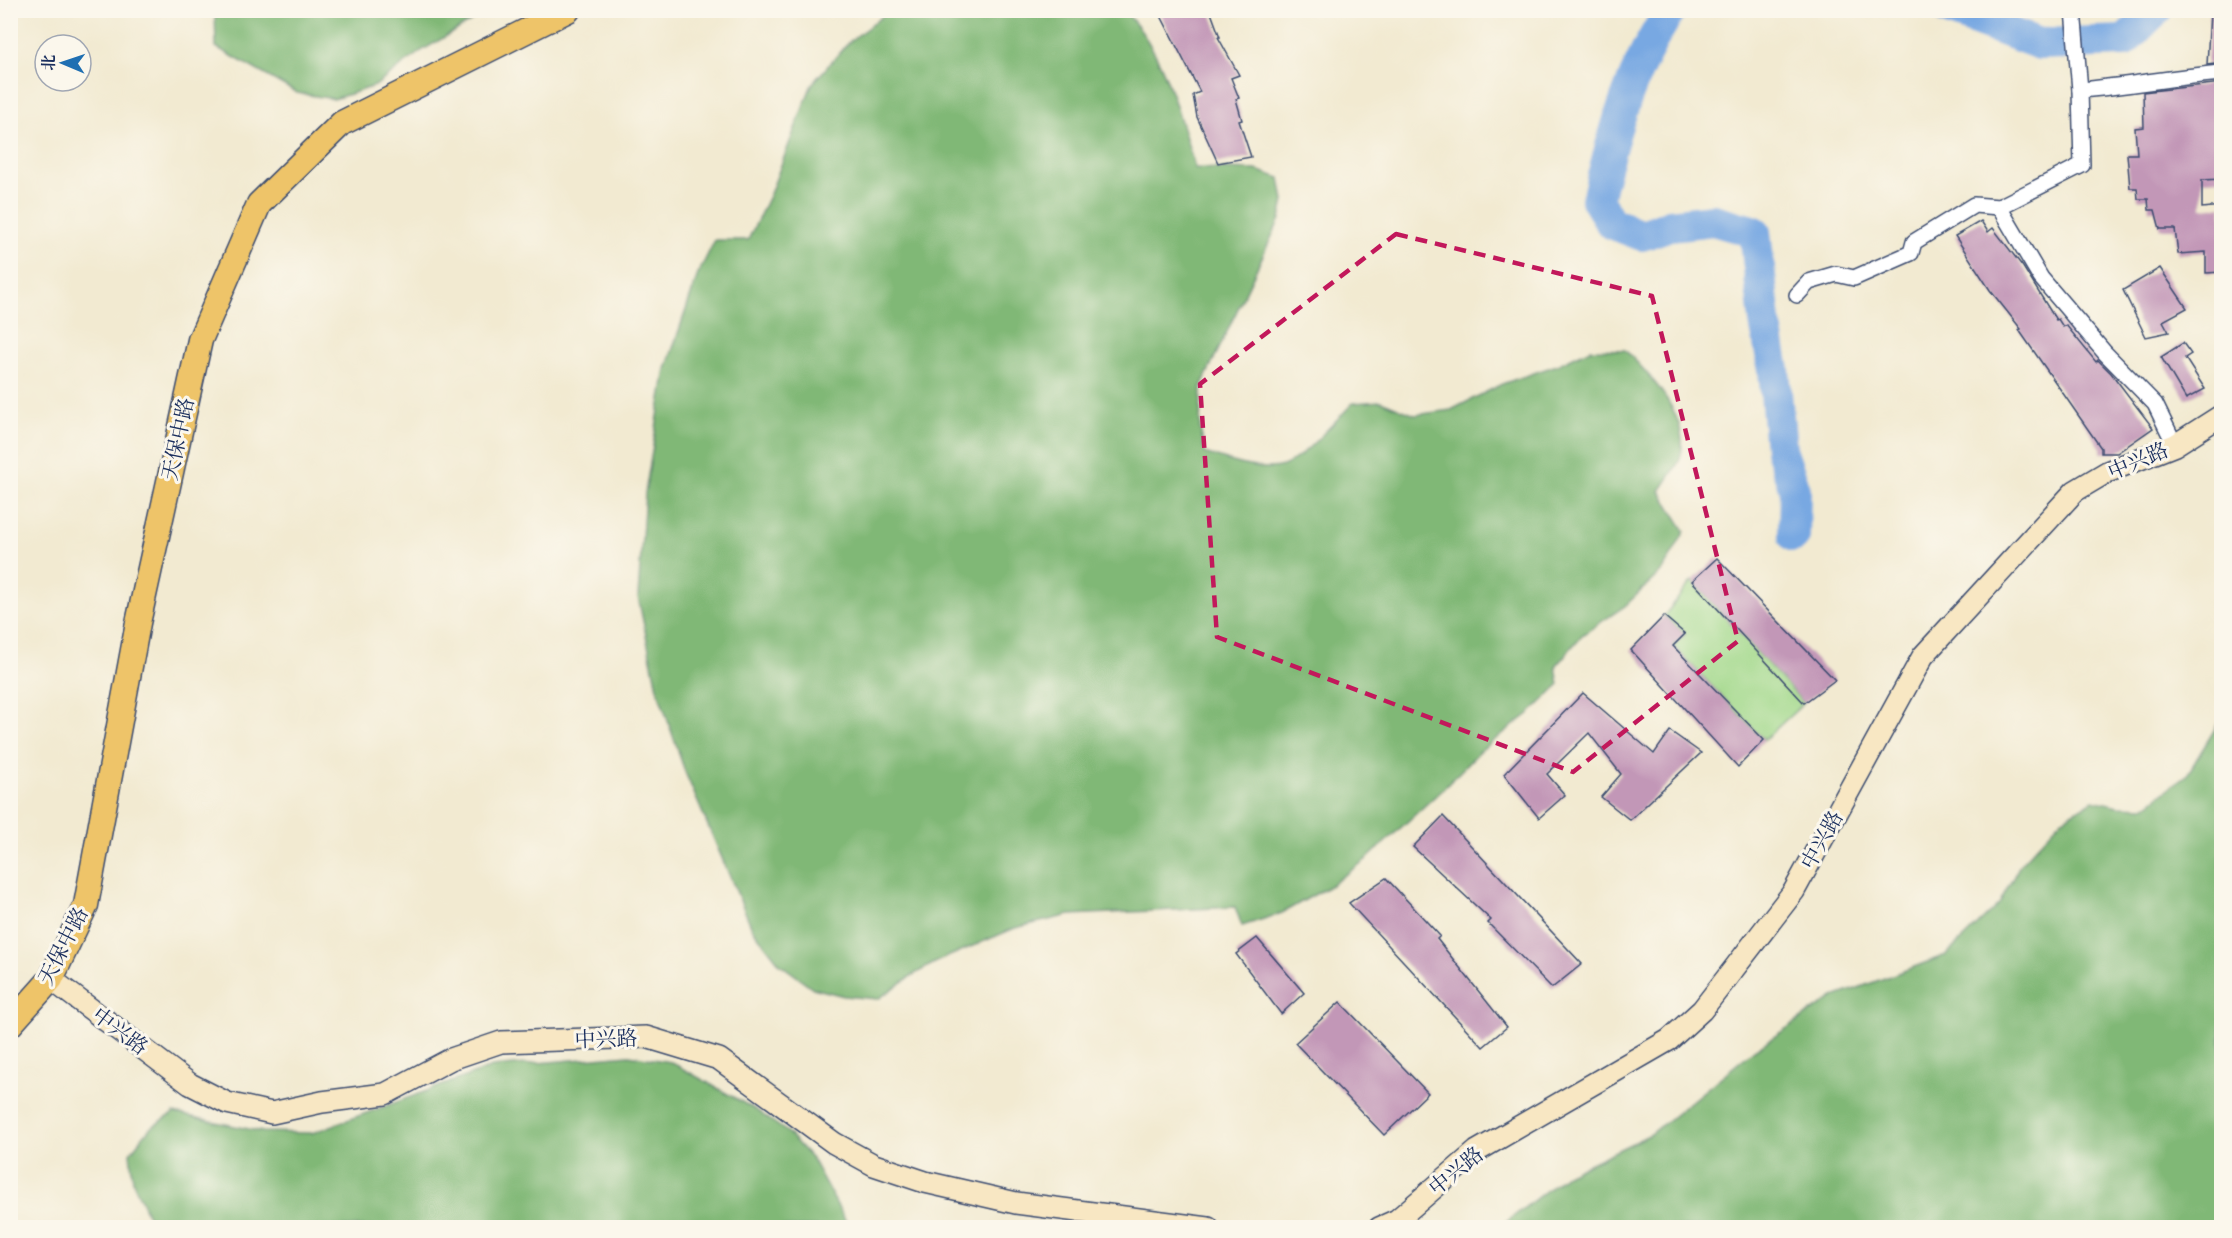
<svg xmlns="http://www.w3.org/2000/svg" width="2232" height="1238" font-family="Vollkorn,'Noto Serif SC',serif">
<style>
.green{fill:#a1d88a;stroke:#5e8474;stroke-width:1.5}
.forest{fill:#80b876;stroke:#4e746a;stroke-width:1.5}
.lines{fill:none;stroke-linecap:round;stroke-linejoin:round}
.river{stroke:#78a8e2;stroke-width:32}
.building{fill:#c297b7}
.street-casing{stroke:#3b4b6f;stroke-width:18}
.secondary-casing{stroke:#3b4b6f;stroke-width:24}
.primary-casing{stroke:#3b4b6f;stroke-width:27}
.street{stroke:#fff;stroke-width:15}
.secondary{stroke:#f8e7c3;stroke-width:21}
.primary{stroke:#eec469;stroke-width:24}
.marked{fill:none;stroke:#c2185b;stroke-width:4.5;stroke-dasharray:12 8;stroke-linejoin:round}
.labels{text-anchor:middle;stroke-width:6;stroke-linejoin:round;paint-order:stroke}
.street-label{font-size:21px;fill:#1b2f5e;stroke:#fbf7ec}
</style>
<rect width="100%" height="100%" fill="#fbf7ec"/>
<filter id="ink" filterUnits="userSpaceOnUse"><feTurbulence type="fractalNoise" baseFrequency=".0167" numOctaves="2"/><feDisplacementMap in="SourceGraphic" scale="12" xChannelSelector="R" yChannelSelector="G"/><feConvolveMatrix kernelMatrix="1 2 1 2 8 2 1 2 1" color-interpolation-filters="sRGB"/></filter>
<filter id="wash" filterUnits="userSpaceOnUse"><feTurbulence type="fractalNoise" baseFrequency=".008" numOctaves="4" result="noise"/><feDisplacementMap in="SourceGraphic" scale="24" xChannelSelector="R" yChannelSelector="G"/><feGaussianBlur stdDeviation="1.35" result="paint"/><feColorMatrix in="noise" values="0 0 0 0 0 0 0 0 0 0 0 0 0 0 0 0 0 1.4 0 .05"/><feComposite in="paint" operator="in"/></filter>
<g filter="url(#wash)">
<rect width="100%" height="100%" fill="#f2ead1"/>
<!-- green -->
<path class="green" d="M1692,581L1804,703L1764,740L1673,646L1685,634L1664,616Z"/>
<!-- forest -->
<g class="forest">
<path d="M215,11V10L489,11L421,51L375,86L334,99L297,93L216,47Z"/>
<path d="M889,11H1124C1165,51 1178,114 1195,168L1256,170L1280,178L1284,201L1280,219L1201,387L1200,428L1205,453C1226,460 1261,473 1283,466C1302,459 1338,418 1353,403L1381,401L1415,415L1451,410L1502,384L1557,365L1590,349L1625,350C1650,375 1692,418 1680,459C1676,469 1666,481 1660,491L1685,531L1663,570L1625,606L1582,635L1556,666L1559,685L1530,713L1480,751L1446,786L1367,859L1328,887L1282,913L1242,926L1235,907L1070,915L1015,928L940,960L913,975L878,999L844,996L813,988L780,964L752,928L685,772L657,688L638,597L645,493L666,369L698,274L715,240H748L770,194L812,84L849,42Z"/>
<path d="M2221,719V1227H1500L1566,1175L1651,1134L1754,1050L1834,997L1946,955L1999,904L2021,863L2061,820L2093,800L2118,806L2144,807L2187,775Z"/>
<path d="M629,1055L671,1062L756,1110L787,1132L812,1159L849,1227H153L133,1182L130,1153L150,1128L174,1113L263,1132L312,1133L492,1067Z"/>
</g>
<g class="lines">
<!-- river -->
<g class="river">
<path d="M1671,10C1631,68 1613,133 1597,200L1611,223L1642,235L1670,225L1713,220L1755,232L1765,321L1774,370L1781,450L1795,490L1794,536"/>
<path d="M1948,10L2040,44L2125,41L2156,10"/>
</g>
</g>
<g id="blocks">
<!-- building -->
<g class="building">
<path d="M1158,10H1210L1220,37H1218L1239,75L1231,78L1239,98L1236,99L1242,120L1239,121L1251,157L1218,163L1197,117L1193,95L1200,92Z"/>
<path d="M2210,12H2222V63L2207,65Z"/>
<path d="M2222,83V179L2202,180V208L2222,206V272L2206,273V252L2178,254L2175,229H2160L2155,210H2149L2148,199H2138L2137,188H2130L2127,154H2137L2135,128L2144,127L2143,92Z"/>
<path d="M1981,221L1988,232L1993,228L2023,267L2056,320L2058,319L2063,327L2066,325L2096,362L2098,360L2111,373L2153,428L2117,453H2101V448L2019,330L2021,329L1990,290L1955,236Z"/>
<path d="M2160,268L2187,308L2163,321L2169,332L2146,337L2123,290Z"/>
<path d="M2183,343L2191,354L2185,358L2205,389L2186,399L2161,357Z"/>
<path d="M1717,558L1835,680L1804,703L1692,581Z"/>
<path d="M1664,616L1685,634L1673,646L1764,740L1738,767L1631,650Z"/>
<path d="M1583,693L1654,754L1670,731L1701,753L1630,820L1601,797L1621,774L1589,733L1547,774L1565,795L1539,818L1504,774Z"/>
<path d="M1443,816L1582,964L1552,988L1488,923L1491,920L1413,847Z"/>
<path d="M1386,878L1440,936L1437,939L1507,1027L1483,1047L1349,903Z"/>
<path d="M1257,938L1304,993L1281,1014L1236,954Z"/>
<path d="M1340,1002L1428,1093L1384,1135L1295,1043Z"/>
</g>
</g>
</g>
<g filter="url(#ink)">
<use href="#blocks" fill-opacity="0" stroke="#3b4b6f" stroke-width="1.5"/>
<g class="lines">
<defs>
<g id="street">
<path d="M2080,90C2128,86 2174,77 2222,73"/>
<path d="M1999,207L2041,278L2105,353L2155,404L2175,445"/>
<path d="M1797,295L1809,282L1836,274L1854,278L1911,253L1914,242L1974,205L1999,207L2082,165L2080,90L2073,10"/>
</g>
<g id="secondary">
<path d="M51,979L190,1084L227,1103L272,1113L322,1102L385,1094L451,1059L501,1042L646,1037L719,1059L834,1143L874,1165L925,1182L1016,1203L1208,1228"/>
<path d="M1379,1228L1397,1220L1477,1151L1669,1040L1702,1010L1794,891L1923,656L2075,491L2107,472L2175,445L2222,415"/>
</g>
<path id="primary" d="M10,1025L51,979L86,905L138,623L200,340L259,204L342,123L568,10"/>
</defs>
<!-- street casing -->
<use href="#street" class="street-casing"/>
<!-- secondary casing -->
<use href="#secondary" class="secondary-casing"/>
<!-- primary casing -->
<use href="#primary" class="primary-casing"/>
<!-- street -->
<use href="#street" class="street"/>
<!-- secondary -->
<use href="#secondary" class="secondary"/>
<!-- primary -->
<use href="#primary" class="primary"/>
</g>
</g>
<!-- marked area -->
<path class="marked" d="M1396,234L1652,296L1738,641L1573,772L1217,637L1200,384Z"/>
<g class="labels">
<!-- street labels -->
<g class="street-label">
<text transform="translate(178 439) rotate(-78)" y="7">天保中路</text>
<text transform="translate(2138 461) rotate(-23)" y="7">中兴路</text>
<text transform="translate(1822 840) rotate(-61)" y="7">中兴路</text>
<text transform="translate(63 946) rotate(-63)" y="7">天保中路</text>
<text transform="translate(120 1031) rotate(37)" y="7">中兴路</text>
<text transform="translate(606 1039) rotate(-2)" y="7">中兴路</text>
<text transform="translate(1456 1171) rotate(-39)" y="7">中兴路</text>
</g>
</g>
<!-- margin -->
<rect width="2232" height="1238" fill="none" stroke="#fbf7ec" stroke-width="36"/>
<!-- north arrow -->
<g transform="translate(63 63) rotate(272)"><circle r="28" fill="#fbf7ec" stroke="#a1a7b3" stroke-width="1.5"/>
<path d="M0-4.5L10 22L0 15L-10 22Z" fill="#1f6fb2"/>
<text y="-9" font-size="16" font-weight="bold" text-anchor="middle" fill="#1b2f5e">北</text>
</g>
</svg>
